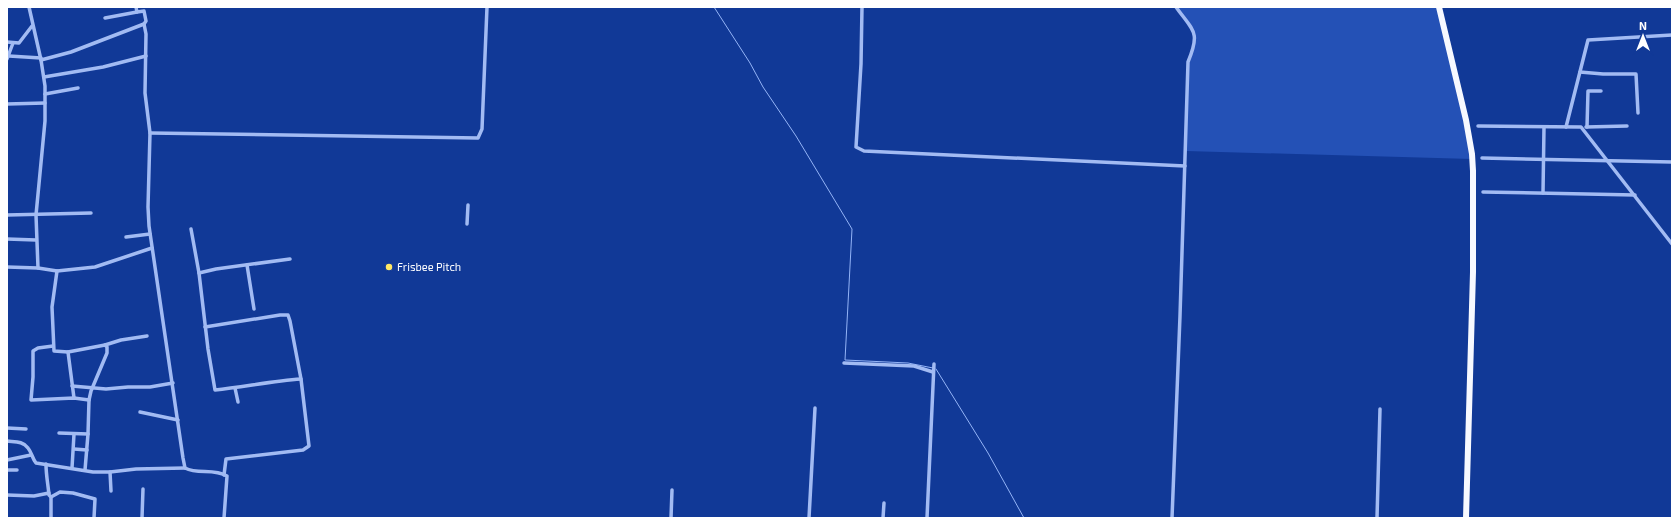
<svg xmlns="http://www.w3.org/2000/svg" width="1679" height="525" font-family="'Exo 2',sans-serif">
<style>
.green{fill:#2451b6}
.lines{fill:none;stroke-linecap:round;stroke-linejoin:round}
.stream{stroke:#94b4f7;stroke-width:1}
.minor{stroke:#a2bbf3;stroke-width:3.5}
.trunk{stroke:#f7f9ff;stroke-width:6}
.poi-dot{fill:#ffe865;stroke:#113997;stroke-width:1.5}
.labels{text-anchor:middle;stroke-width:3;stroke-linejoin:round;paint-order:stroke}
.poi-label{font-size:11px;fill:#fff;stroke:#113997;text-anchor:start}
</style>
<rect width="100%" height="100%" fill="#113997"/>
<!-- green -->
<path class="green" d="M1176,7H1439L1472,159L1186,151L1188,62L1193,50V30Z"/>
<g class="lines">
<!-- stream -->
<g class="stream">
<path d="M714,7L750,63L763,87L796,136L852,229L845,360L908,363L933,368"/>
<path d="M936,369L988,453L1024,518"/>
</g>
<!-- minor -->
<g class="minor">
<path d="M29,7L41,60L45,86V121L36,215L38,268"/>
<path d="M136,7L137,12L144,11L146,21L144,24L146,34L145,93L150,133L148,207L149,226L183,458L185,468C198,475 213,468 227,476L224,518"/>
<path d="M862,7L861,64L856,147L864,151L1185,166"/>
<path d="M105,18L137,12"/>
<path d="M7,42L19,43L32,26"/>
<path d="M9,56L41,58"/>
<path d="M7,59L13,43"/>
<path d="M41,60L71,52L144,24"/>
<path d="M1580,72L1603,74H1636L1638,113"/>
<path d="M44,77L103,67L146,56"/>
<path d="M45,94L78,88"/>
<path d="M7,104L45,103"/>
<path d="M1478,126L1581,127L1672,244"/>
<path d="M1566,127L1588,40L1672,35"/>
<path d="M1586,127L1627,126"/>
<path d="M1587,127L1588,91H1601"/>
<path d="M150,133L478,138L482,129L487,7"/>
<path d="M1482,158L1672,162"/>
<path d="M1483,192L1635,195"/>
<path d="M1543,193L1544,127"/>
<path d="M7,215L91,213"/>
<path d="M467,224L468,205"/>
<path d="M191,229L199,273L208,349L215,390C244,387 272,381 301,379"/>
<path d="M126,237L150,234"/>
<path d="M7,239L36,240"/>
<path d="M247,265L254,309"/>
<path d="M7,267L38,268L57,271L95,267L152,248"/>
<path d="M57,271L52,307L54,351L68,352L105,345L107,347V353L91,391L89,400L88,434L85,470"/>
<path d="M199,273L216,269L290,259"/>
<path d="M205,327L280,315H288L290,321L301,379L309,446L303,450L226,459L224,475"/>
<path d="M105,345L121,340L147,336"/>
<path d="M53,346L38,348L33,351V377L31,400L74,398L89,400"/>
<path d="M68,352L74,398"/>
<path d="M844,363L914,366L933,372"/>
<path d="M72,386L106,389L128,387H150L173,383"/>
<path d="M235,388L238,402"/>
<path d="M140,412L178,420"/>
<path d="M7,428L26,429"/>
<path d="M59,433L88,434"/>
<path d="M7,441C15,442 23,441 28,448C32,453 32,458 36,463L93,472H110L136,469L185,468"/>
<path d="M74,449L87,450"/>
<path d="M7,460L31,455"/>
<path d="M46,464C46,475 48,484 49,495L51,497V518"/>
<path d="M72,468L74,434"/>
<path d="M7,470H17"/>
<path d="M110,472L111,491"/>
<path d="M7,495L34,496L49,493"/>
<path d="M51,497L60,492L73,493L95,499L94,518"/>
<path d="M142,518L143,489"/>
<path d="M671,518L672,490"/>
<path d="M809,518L815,408"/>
<path d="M883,518L884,503"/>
<path d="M927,518L934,364"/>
<path d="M1172,518L1180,316L1188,62C1201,31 1193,31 1176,7"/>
<path d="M1377,518L1380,409"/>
</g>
<!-- trunk -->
<path class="trunk" d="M1439,7L1466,120L1472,154L1473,171V272L1466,518"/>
</g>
<!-- markers -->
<circle class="poi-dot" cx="389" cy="267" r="4"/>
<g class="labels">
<!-- poi labels -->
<g class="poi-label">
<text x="397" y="271">Frisbee Pitch</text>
</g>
</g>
<!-- border -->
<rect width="1679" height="525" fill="none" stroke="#ffffff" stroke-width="16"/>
<!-- north arrow -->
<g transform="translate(1643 36)" stroke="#113997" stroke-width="3" paint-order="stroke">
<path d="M0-3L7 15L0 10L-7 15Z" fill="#ffffff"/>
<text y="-6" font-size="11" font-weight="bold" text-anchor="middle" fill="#ffffff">N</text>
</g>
</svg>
